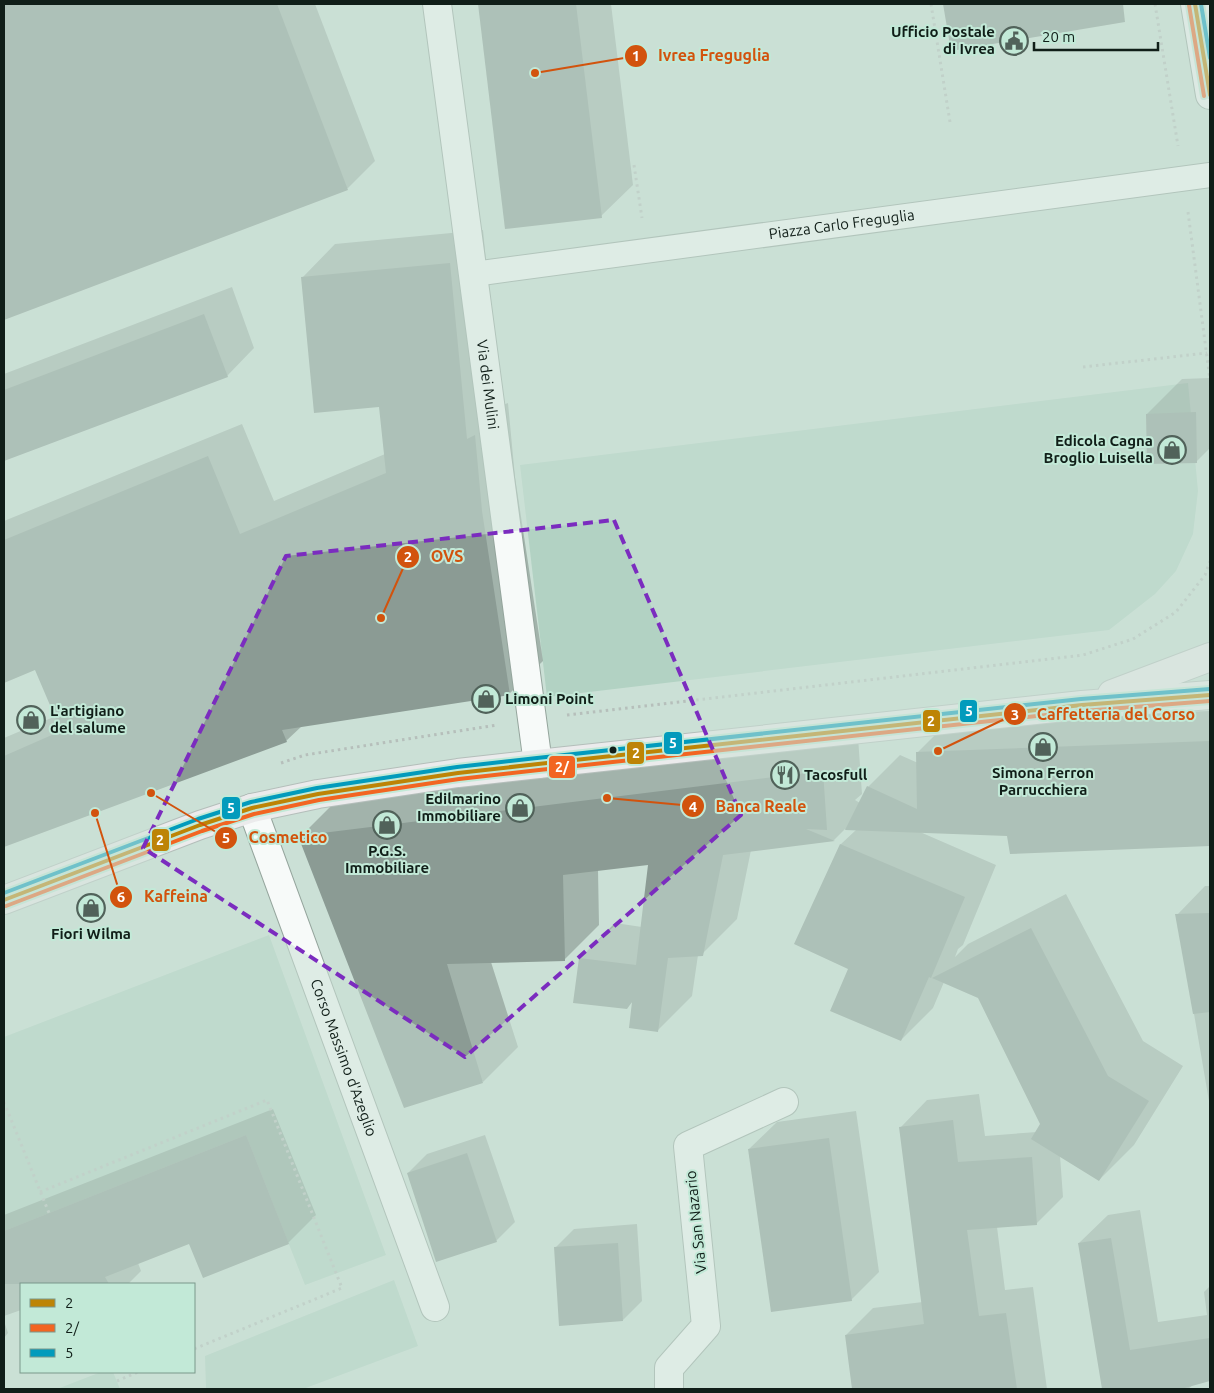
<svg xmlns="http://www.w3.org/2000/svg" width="1214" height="1393" font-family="Ubuntu,sans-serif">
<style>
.green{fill:#b2d2c3}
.shadow{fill:#0003}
.building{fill:#8b9b94}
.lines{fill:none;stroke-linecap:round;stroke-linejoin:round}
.service-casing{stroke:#95a59d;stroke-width:26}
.minor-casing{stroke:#95a59d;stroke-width:30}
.tertiary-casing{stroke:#95a59d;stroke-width:30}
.secondary-casing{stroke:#95a59d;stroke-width:30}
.primary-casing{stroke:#b4beba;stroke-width:30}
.path{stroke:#b6bfbb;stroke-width:3;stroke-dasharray:2.5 4;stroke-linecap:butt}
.service{stroke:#f7faf9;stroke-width:24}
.minor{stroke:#f7faf9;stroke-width:28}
.tertiary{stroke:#f7faf9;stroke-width:28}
.secondary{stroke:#f1f3f3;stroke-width:28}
.primary{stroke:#ebebec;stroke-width:28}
.bus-1-casing{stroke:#c2e9d7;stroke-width:8}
.bus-2-casing{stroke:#c2e9d7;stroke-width:8}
.bus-3-casing{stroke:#c2e9d7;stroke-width:8}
.bus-1{stroke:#bd8406;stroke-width:4}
.bus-2{stroke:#f26522;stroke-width:4}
.bus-3{stroke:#029bbc;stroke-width:4}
.marked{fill:none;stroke:#7b2cbf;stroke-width:4;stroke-dasharray:10 6;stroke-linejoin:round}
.bus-dot{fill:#101e18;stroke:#c2e9d7;stroke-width:2}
.labels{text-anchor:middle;stroke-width:4;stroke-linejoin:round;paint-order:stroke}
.poi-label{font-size:15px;font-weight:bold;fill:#101e18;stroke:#c2e9d7;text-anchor:end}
.street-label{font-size:15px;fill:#101e18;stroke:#c2e9d7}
.leader{fill:none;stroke:#d2530d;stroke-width:2}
.callout-dot{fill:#d2530d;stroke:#c2e9d7;stroke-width:2}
.mark-label{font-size:15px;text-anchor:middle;font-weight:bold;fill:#fff}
.callout-label{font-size:16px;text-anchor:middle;font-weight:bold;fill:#d2530d;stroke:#c2e9d7;stroke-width:4;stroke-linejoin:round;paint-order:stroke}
.line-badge{stroke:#c2e9d7;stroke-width:2}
.badge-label{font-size:14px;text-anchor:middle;font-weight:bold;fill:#fff}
</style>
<rect width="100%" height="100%" fill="#cbe0d6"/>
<!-- green -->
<g class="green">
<path d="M1188,383L1198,491L1193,534L1176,571L1155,594L1109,630L547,697L520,465Z"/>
<path d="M269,935L386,1255L305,1285L246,1135L4,1231V1037Z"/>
<path d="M394,1280L418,1346L303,1389H206L205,1356Z"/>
<path d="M101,1372H113L120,1389H57Z"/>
</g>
<!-- shadow -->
<g class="shadow">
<path d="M4,4H315L375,161L348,188L4,319Z"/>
<path d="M479,4H611L633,185L601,216L506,228Z"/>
<path d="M944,4H1110L1087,27L952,50Z"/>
<path d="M483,230L500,406L508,403L515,477L543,661L509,694L302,726L286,741L4,845V738L56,716L36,668L4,682V521L242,424L274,501L385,454L380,406L302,278L335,244Z"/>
<path d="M232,287L254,348L227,376L4,460V374Z"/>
<path d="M1210,378V448L1196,462L1147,414L1182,379Z"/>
<path d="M1210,711V845L1011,852L1008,835L920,832L996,865L963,945L958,949L955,957L968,944L1066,894L1143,1041L1183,1066L1134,1145L1099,1180L1060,1156L1063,1197L1036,1224L997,1227L1005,1290L1033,1287L1047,1389H854L846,1335L873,1308L923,1302L901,1127L927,1100L979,1094L985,1136L1037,1132L1042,1124L979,997L944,982L933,1008L901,1040L850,968L796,944L841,844L856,830L845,829L834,840L751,850L737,919L702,954L698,955L692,996L657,1031L633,1001L626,1008L580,958L615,923L642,927L649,863L598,870L599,925L564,960L491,962L518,1047L483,1082L300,837L335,802L858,737L862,794L855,800L860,803L868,787L900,755L918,763V752L950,720Z"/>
<path d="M1205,886H1210V1107L1177,915Z"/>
<path d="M273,1109L316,1215L288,1243L190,1242L138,1263L141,1271L128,1284H21V1310L4,1316V1215Z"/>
<path d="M856,1111L879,1272L851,1300L749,1149L777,1122Z"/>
<path d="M485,1135L515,1222L496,1241L408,1173L427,1154Z"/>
<path d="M1140,1210L1158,1322L1207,1315L1204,1292L1210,1286V1379L1193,1385L1188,1389H1103L1079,1243L1108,1215Z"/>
<path d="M637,1224L642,1301L623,1320L555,1248L574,1229Z"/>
<path d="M4,1321L8,1333L4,1338Z"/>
</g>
<!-- building -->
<g class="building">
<path d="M4,4H277L348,190L4,320Z"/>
<path d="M478,4H576L602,218L505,229Z"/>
<path d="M943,4H1123L1125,22L951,51Z"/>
<path d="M450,263L467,439L475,435L482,511L510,695L282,730L287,742L4,847V756L61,731L35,670L4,683V540L208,456L240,534L386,473L379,407L314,413L301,277Z"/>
<path d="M204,314L228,377L4,461V390Z"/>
<path d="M1196,412L1197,463L1147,464L1146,414Z"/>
<path d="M1210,741V846L1010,854L1007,836L845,830L867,786L917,809L916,752Z"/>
<path d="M823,771L827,830L806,829L835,841L723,855L703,956L668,958L658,1032L629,1028L632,1002L627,1009L573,1003L579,958L636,965L648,865L563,875L565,961L447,964L483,1083L404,1108L298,836Z"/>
<path d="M840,844L965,897L931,978L929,977L901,1041L830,1011L848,969L794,944Z"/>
<path d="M1210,913V1012L1193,1014L1175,914Z"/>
<path d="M1031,928L1108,1076L1149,1101L1099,1181L1031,1139L1040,1124L978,998L932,978Z"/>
<path d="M953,1120L958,1162L1032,1157L1037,1225L967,1230L979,1316L1006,1313L1017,1389H852L845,1335L924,1324L899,1127Z"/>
<path d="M246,1135L289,1244L203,1278L189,1244L105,1277L109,1284H4V1231Z"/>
<path d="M829,1138L852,1301L771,1312L748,1149Z"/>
<path d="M467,1153L497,1242L436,1262L407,1173Z"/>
<path d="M1111,1238L1130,1350L1210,1338V1381L1181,1389H1102L1078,1243Z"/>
<path d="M618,1243L623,1321L559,1326L554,1247Z"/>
</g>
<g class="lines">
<defs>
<g id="service">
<path id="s1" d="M474,274L1210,175"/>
</g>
<g id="minor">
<path id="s2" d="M252,808L435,1307"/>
<path d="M669,1389V1368L706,1326L688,1146L784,1102"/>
</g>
<g id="tertiary">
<path id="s3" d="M437,4L538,764"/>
</g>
<path id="secondary" d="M1195,4L1210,95"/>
<g id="primary">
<path d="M1112,694L1210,657"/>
<path d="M4,900L200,825L252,808L318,794L458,773L538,764L1082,705L1210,695"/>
</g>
</defs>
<!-- service casing -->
<use href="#service" class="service-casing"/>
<!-- minor casing -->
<use href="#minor" class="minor-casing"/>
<!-- tertiary casing -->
<use href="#tertiary" class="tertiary-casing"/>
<!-- secondary casing -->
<use href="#secondary" class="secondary-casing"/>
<!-- primary casing -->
<use href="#primary" class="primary-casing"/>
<!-- path -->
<g class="path">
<path d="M931,4L950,122"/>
<path d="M1155,4L1178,146"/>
<path d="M634,165L642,218"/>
<path d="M1188,212L1210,380"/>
<path d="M1083,367L1207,353"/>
<path d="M567,715L1083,655L1133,639L1176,612L1205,575L1210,561"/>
<path d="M281,763L305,755L497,725"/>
<path d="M4,1102L49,1213"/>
<path d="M40,1192L267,1100L342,1288L194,1349"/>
<path d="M117,1381L138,1372"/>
</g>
<!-- service -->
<use href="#service" class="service"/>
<!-- minor -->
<use href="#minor" class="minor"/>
<!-- tertiary -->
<use href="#tertiary" class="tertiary"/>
<!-- secondary -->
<use href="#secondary" class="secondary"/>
<!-- primary -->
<use href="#primary" class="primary"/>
<defs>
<g id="bus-1">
<path d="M1195,4L1210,95"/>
<path d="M4,900L200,825L252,808L318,794L458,773L538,764L1082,705L1210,695"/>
</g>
<g id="bus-2">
<path d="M1189,5L1204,96"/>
<path d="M6,906L202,831L254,814L319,800L459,779L539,770L1083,711L1210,701"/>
</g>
<g id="bus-3">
<path d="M1201,4L1210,58"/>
<path d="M4,893L198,819L251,802L317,788L457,767L537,758L1081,699L1210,689"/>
</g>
</defs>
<!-- bus-1 casing -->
<use href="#bus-1" class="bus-1-casing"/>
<!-- bus-2 casing -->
<use href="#bus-2" class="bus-2-casing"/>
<!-- bus-3 casing -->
<use href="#bus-3" class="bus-3-casing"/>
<!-- bus-1 -->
<use href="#bus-1" class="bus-1"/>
<!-- bus-2 -->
<use href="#bus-2" class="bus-2"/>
<!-- bus-3 -->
<use href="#bus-3" class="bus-3"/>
</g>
<!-- marked area -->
<path d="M0 0H1214V1393H0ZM614,520L741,815L465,1057L143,848L286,556Z" fill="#cbe0d6" fill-opacity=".55" fill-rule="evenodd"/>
<path class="marked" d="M614,520L741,815L465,1057L143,848L286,556Z"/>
<!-- icons -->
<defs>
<symbol id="civic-ring" viewBox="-11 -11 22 22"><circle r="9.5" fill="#c2e9d7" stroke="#51625a" stroke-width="1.5"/><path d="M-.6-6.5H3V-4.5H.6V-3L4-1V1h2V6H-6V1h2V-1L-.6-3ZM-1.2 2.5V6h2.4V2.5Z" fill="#51625a"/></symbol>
<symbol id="shop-ring" viewBox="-11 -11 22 22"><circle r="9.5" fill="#c2e9d7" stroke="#51625a" stroke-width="1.5"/><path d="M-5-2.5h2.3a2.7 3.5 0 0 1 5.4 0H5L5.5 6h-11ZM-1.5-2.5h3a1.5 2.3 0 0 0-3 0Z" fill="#51625a"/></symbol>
<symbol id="restaurant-ring" viewBox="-11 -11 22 22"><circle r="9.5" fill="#c2e9d7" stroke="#51625a" stroke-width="1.5"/><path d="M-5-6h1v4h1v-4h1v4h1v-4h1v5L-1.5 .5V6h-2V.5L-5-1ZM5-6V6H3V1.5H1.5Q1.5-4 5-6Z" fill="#51625a"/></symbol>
</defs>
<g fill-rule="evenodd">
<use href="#civic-ring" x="998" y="25" width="32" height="32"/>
<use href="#shop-ring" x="1156" y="434" width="32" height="32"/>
<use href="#shop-ring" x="470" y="683" width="32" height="32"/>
<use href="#shop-ring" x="15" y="704" width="32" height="32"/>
<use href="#shop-ring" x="1027" y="731" width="32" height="32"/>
<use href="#restaurant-ring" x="769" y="759" width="32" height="32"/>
<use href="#shop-ring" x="504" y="792" width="32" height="32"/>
<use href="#shop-ring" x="371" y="809" width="32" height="32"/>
<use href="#shop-ring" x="75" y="892" width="32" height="32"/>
</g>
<!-- markers -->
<circle class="bus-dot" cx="613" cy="750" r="4.5"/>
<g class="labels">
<!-- poi labels -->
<g class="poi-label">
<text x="995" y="37">Ufficio Postale<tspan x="995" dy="17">di Ivrea</tspan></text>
<text x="1153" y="446">Edicola Cagna<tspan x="1153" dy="17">Broglio Luisella</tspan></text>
<text x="505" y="704" text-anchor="start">Limoni Point</text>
<text x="50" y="716" text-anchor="start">L'artigiano<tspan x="50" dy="17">del salume</tspan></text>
<text x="1043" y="778" text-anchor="middle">Simona Ferron<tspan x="1043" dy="17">Parrucchiera</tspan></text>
<text x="804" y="780" text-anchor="start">Tacosfull</text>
<text x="501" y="804">Edilmarino<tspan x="501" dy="17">Immobiliare</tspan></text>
<text x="387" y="856" text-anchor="middle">P.G.S.<tspan x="387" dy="17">Immobiliare</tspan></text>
<text x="91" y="939" text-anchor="middle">Fiori Wilma</text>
</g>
<!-- street labels -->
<g class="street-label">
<text dy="5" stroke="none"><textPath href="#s1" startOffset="371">Piazza Carlo Freguglia</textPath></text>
<text dy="5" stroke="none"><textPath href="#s3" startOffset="384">Via dei Mulini</textPath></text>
<text dy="5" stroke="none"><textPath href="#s2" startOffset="266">Corso Massimo d'Azeglio</textPath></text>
<text transform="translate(696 1222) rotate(-96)" y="5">Via San Nazario</text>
</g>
</g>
<!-- callouts -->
<path class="leader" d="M535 73L636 56M381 618L408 557M938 751L1015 714M607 798L693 806M151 793L226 838M95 813L121 897"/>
<g class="callout-dot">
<circle cx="535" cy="73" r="5"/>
<circle cx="381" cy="618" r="5"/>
<circle cx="938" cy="751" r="5"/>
<circle cx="607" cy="798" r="5"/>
<circle cx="151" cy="793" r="5"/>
<circle cx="95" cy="813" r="5"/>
<circle cx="636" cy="56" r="12"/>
<circle cx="408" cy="557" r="12"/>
<circle cx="1015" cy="714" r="12"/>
<circle cx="693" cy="806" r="12"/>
<circle cx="226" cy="838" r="12"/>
<circle cx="121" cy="897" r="12"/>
</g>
<g class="mark-label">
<text x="636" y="61">1</text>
<text x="408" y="562">2</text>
<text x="1015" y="720">3</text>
<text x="693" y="812">4</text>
<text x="226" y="843">5</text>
<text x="121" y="902">6</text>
</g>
<g class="callout-label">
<text x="714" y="61">Ivrea Freguglia</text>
<text x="447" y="562">OVS</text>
<text x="1116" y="720">Caffetteria del Corso</text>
<text x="761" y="812">Banca Reale</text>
<text x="288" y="843">Cosmetico</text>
<text x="176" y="902">Kaffeina</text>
</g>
<g class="line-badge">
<rect x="959" y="699" width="19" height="24" rx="5" fill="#029bbc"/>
<rect x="922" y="709" width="19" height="24" rx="5" fill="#bd8406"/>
<rect x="663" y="731" width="20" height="24" rx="5" fill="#029bbc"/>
<rect x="626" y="741" width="19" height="24" rx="5" fill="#bd8406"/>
<rect x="548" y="755" width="28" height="24" rx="5" fill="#f26522"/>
<rect x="221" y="796" width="20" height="24" rx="5" fill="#029bbc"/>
<rect x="151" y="828" width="19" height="24" rx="5" fill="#bd8406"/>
</g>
<g class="badge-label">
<text x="969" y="716">5</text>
<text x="931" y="726">2</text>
<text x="673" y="748">5</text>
<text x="636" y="758">2</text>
<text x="562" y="772">2/</text>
<text x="231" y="813">5</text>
<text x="160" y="845">2</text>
</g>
<!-- border -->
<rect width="1214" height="1393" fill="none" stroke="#101e18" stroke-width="10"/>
<!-- legend -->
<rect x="20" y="1283" width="175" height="90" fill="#c2e9d7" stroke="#7b988b"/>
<rect x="30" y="1299" width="25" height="8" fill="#bd8406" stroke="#7b988b"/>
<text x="65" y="1308" font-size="15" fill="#101e18">2</text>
<rect x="30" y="1324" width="25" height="8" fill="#f26522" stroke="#7b988b"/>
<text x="65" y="1333" font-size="15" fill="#101e18">2/</text>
<rect x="30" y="1349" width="25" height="8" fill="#029bbc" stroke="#7b988b"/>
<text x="65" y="1358" font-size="15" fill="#101e18">5</text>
<!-- scale -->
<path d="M1034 42v8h124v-8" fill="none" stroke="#101e18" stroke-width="2.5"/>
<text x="1042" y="42" font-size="15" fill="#101e18" stroke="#c2e9d7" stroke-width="4" paint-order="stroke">20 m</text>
</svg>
